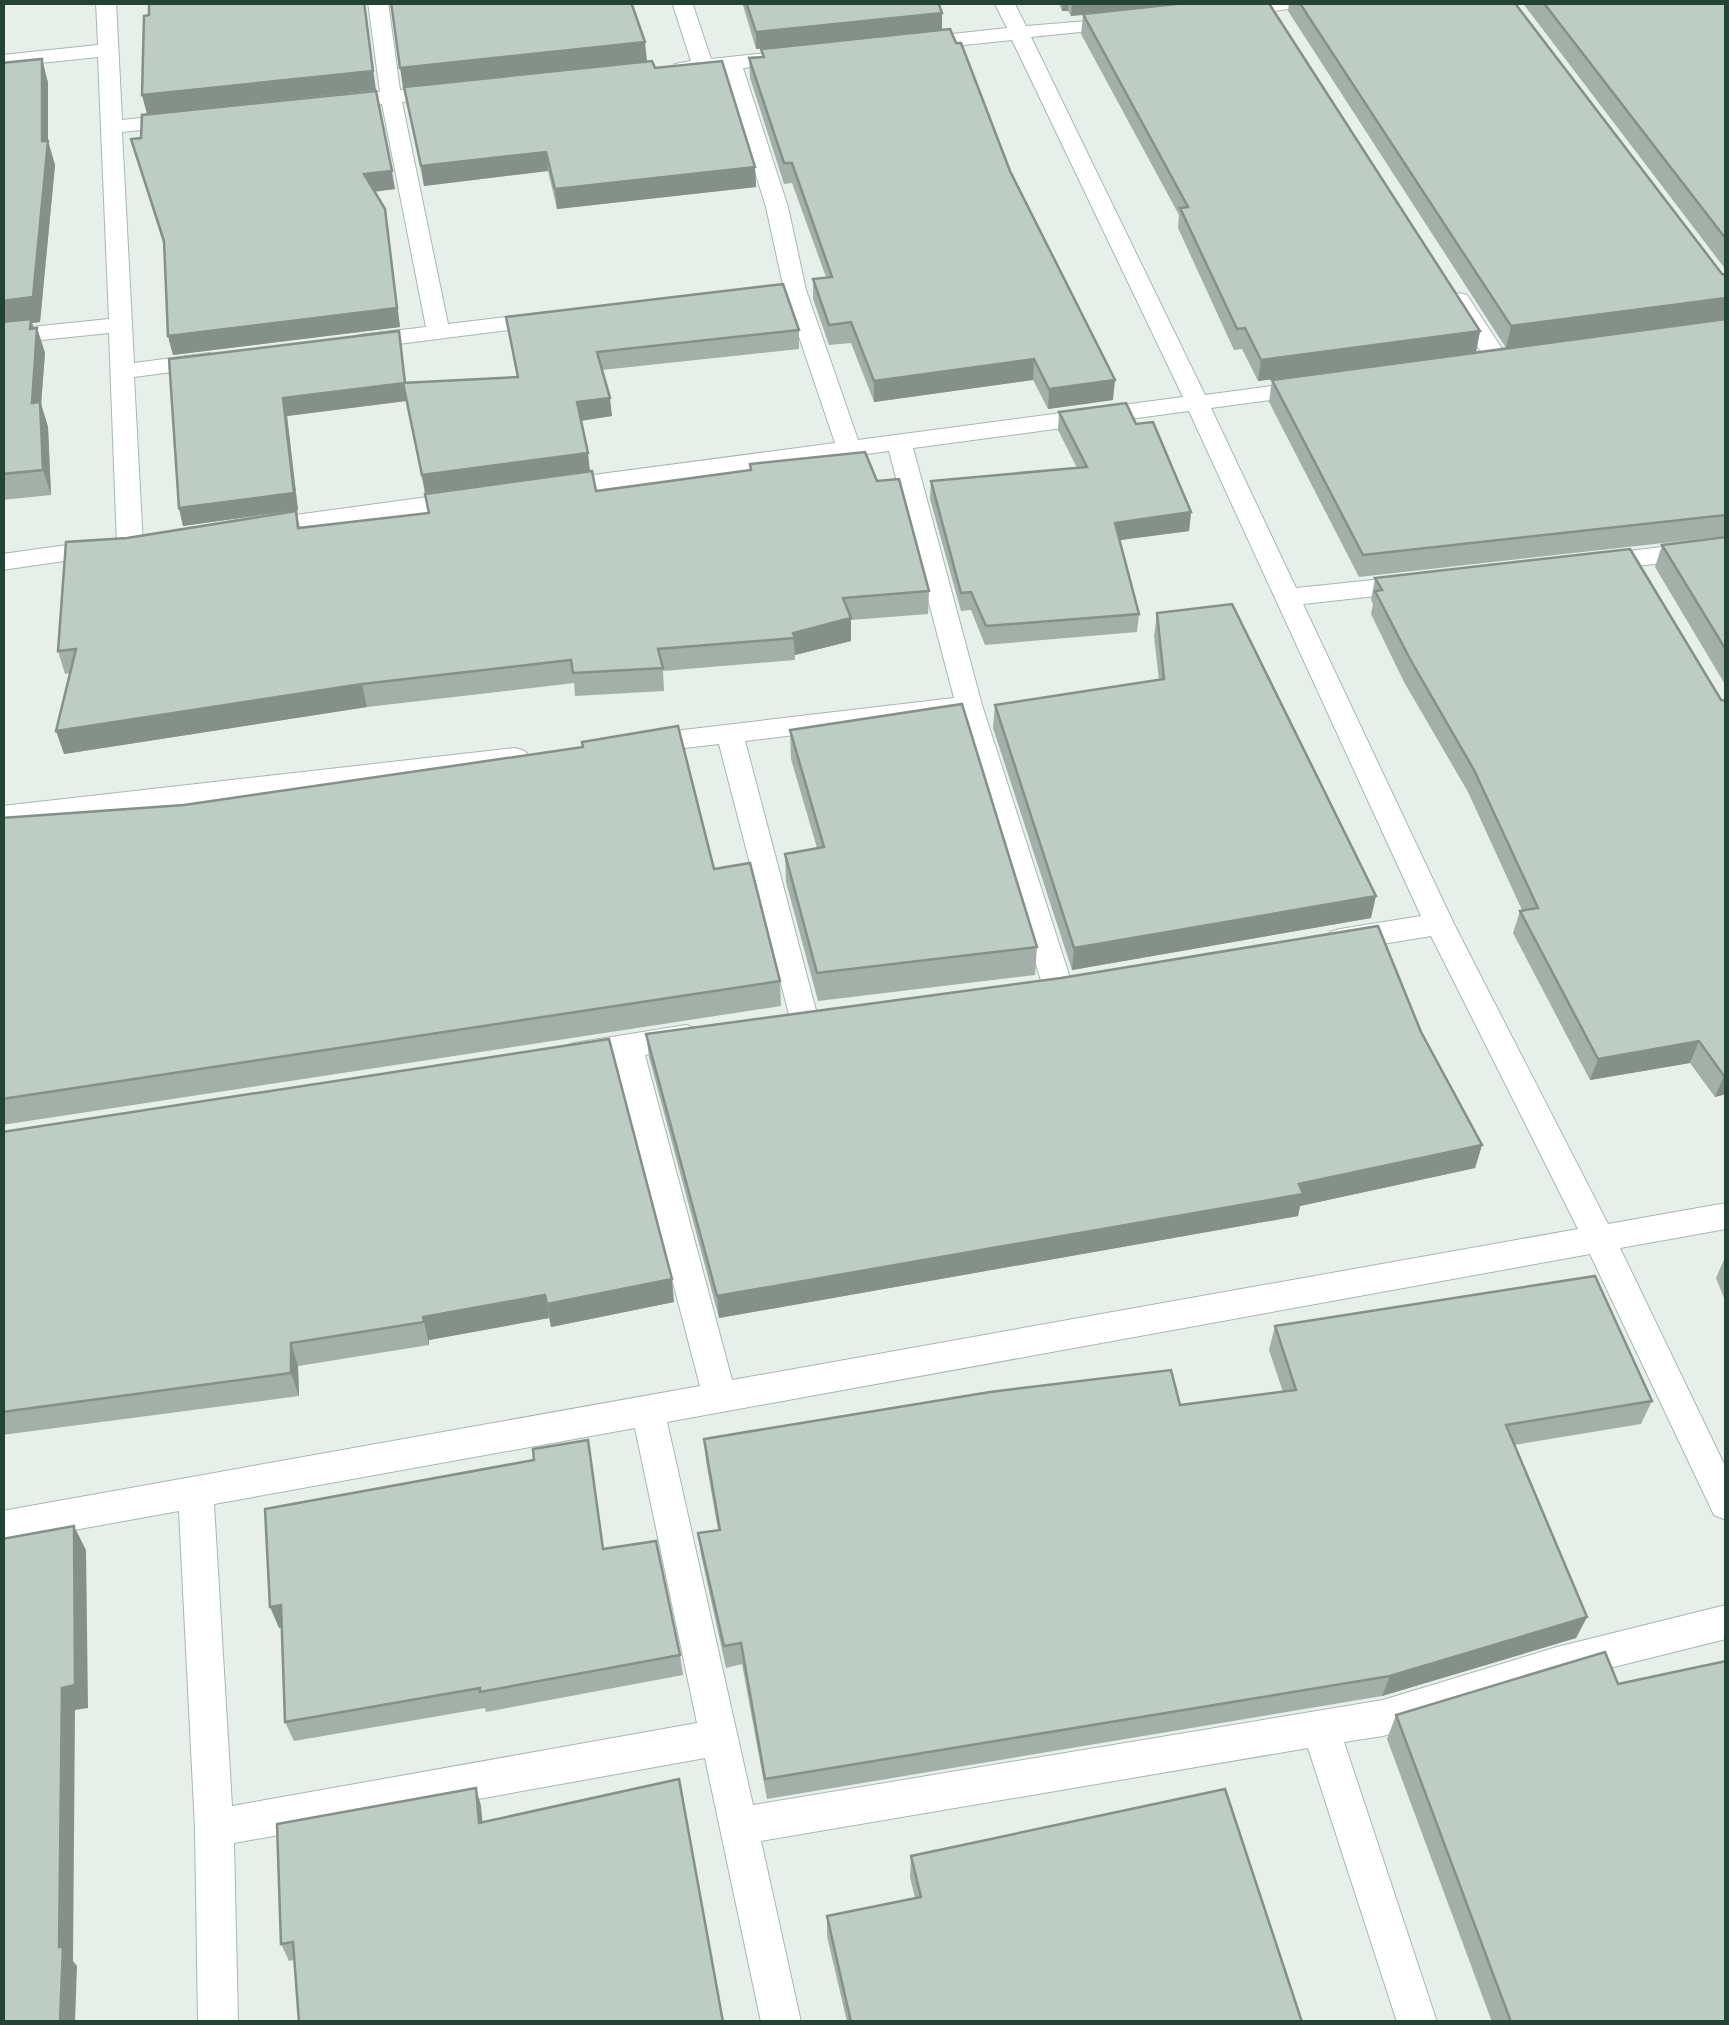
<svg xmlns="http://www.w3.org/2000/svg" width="1729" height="2025" font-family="'Public Sans',sans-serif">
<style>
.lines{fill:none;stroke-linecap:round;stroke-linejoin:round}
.minor-casing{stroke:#a8b8af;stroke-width:2}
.minor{fill:#fff;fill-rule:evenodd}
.wall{fill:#a3b0a9}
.shaded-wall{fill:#849089}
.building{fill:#bdcdc4;stroke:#849089;stroke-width:2.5}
</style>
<rect width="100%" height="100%" fill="#e6efe9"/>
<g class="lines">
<defs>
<g id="minor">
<path d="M96,2H116L122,120L179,114L189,120L179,126L122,132L134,363L210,353L222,360L210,367L134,377L143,545L130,553L117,545L109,333L2,344V330L109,319L98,57L2,67V55L98,45Z"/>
<path d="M368,2H388L400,90L447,85L457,91L447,97L402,102L448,324L547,312L555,314L558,319L555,324L359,349L347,342L359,335L426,327L382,104L339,108L329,102L339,96L380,92Z"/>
<path d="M672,2H692L711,59L786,51L796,57L786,63L743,68L788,207L806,290L858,440L1183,397L1012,40L916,50L906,44L916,38L1007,28L994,2H1014L1026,26L1126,18V26L1119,28L1031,37L1205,395L1308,381L1320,388L1308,395L1211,408L1296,588L1412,576L1425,584L1412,592L1303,604L1454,924L1608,1224L1726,1203V1229L1620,1248L1726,1468V1520L1714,1515L1590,1254L667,1422L753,1805L1383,1700L1557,1647L1726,1605V1639L1557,1681L1383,1736L1344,1742L1437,2022H1397L1308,1748L761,1841L801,2022H761L705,1758L234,1843L238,2022H198L195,1828L179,1511L2,1543V1511L700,1386L615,1060L574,1067L563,1063L559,1055L563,1047L574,1043L686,1025L697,1029L701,1037L697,1045L645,1055L732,1380L1578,1229L1431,936L1340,951L1330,948L1325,940L1330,932L1340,929L1421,916L1189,411L913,448L982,705L1073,987L1069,995L1058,998L1047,995L1043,987L959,715L745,741L818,1018L814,1026L803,1030L792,1026L719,744L640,753L630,751L626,744L630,737L640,735L954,698L889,451L555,496L543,488L555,480L835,443L786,298L747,303L736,296L747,289L783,285L766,207L723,70L682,74L672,68L675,64L691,61ZM635,1428L697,1723L232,1806L214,1504Z"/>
<path d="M1249,2H1305L1296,8L1229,17L1219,11L1222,7Z"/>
<path d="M1459,293L1467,295L1510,361L1506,366L1498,368L1490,366L1448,300Z"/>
<path d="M465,492L477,500L474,506L258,536L246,528L258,520Z"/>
<path d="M1726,539V555L1597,571L1584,563L1597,555Z"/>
<path d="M104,540L113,542L117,548L113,554L2,570V554Z"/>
<path d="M515,748L525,751L529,758L525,765L2,826V806Z"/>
</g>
</defs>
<!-- minor casing -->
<use href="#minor" class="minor-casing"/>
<!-- minor -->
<use href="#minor" class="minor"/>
</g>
<!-- wall -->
<g class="wall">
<path d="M742,2H938L942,30L1010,171L1113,400L1048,409L1033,380L874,402L851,343L829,345L813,299V279L826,277L792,183L784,184L750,78L749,58L762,57L761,49L770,48L756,49Z"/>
<path d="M1058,2H1268L1480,331L1476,352L1258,381L1242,349L1234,350L1178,228L1179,215L1081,34L1083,15L1071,16L1068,11H1062Z"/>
<path d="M1289,2H1299L1722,274L1726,275V536L1359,577L1269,402L1272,380L1506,348L1288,11Z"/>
<path d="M1522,2H1726V270Z"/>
<path d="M42,59L48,83V141L55,165L40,322L32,323L34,329L37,328L45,353L41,404L48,427L51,495L2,500V63Z"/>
<path d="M655,68L755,167L756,187L557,209L548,171L424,186L404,87Z"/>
<path d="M131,139L395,189L375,192L385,209L400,327L173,355L168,336L164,246Z"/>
<path d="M506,317L799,330V349L602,370L612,416L581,421L425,493L406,401L287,416L298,510L183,526L179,508L169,359L399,331L406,383L517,377Z"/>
<path d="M1059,412L1136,424L1191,512L1189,531L1120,540L1139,614L1137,632L985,645L971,610L961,611L930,499L931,481L1077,468L1058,430Z"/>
<path d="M750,464L877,481L929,591L928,614L851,620V641L795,655V660L663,671L664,691L575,696L574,683L367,707L64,754L70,673L65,674L58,651L127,538L296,511L300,528L429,513L750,470Z"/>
<path d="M1726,537V686L1655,567L1662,545Z"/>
<path d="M1375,578L1721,700L1726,1094L1715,1097L1690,1063L1590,1080L1513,933L1520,911L1522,910L1468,792L1404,682L1371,614L1373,604L1371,600Z"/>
<path d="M1157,613L1371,918L1072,970L993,728L995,705L1159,680L1154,636Z"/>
<path d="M790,730L1037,947L1035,975L818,1001L786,882L785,854L817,848L791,759Z"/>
<path d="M2,818L714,869L780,981L781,1006L2,1125Z"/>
<path d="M1421,1032L1482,1145L1475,1168L1300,1206L1298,1216L719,1318L649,1057L646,1034Z"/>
<path d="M2,1132L674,1302L551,1327L549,1318L429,1340V1345L298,1366L299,1396L2,1435Z"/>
<path d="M1726,1255V1303L1716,1278Z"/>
<path d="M1275,1326L1652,1401L1641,1424L1514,1445L1587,1617L1576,1638L1382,1696L767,1799L742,1664L726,1668L701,1555L698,1533L718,1530L706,1461L704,1439L1180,1405L1283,1392L1269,1350Z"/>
<path d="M604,1549L680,1655L683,1675L486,1712L485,1708L294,1741L285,1722L282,1627L279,1628Z"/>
<path d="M1618,1684L1726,2022H1492L1387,1739L1396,1715Z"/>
<path d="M481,1806L294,1960L289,1961L281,1944Z"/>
<path d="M911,1856L1302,2022H847L827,1936V1916L915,1898L910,1877Z"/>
</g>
<!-- shaded-wall -->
<g class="shaded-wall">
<path d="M364,2L376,90L147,114L142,95Z"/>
<path d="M1063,2H1069L1068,11H1062Z"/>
<path d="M1072,2H1197L1071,16Z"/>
<path d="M942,13V30L756,49V32Z"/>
<path d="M645,42L647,61L403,87L400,68Z"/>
<path d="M42,59L48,83V141L55,165L40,322L32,323L37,338V328L45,353L41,404L48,427L51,495L43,470L40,428L2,327V301L42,141Z"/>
<path d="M546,152L548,171L424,186L421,166Z"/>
<path d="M755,167L756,187L557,209L555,189Z"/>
<path d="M392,171L395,189L367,192L364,174Z"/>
<path d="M385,209L400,327L173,355L168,336Z"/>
<path d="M1726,298V319L1506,348L1511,326Z"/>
<path d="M1480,331L1476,352L1258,381L1261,360Z"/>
<path d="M1034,359L1033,380L874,402V381Z"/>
<path d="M1115,380L1113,400L1048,409L1049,389Z"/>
<path d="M403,383L406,401L287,416L298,510L183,526L179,508L283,398Z"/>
<path d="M610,398L612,416L579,421L577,402Z"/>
<path d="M588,453L590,471L425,493L422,475Z"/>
<path d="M1191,512L1189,531L1113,541L1115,523Z"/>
<path d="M851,618V641L795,655L793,633Z"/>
<path d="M362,684L367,707L64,754L56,731Z"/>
<path d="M1376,896L1371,918L1072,970L1074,948Z"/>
<path d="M1699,1041L1690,1063L1590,1080L1598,1059Z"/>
<path d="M1726,1075V1094L1715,1097L1724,1076Z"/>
<path d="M1482,1145L1475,1168L1300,1206L1298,1216L719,1318L717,1296L1299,1184Z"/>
<path d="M672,1279L674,1302L551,1327L547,1304Z"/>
<path d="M545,1295L549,1318L429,1340V1345L423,1317Z"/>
<path d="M291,1343L298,1366L299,1396L291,1373Z"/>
<path d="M74,1526L86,1550L88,1708L75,1710L73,1961L77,1966L75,2022H60L59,1947L62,1688Z"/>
<path d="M281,1605L289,1626L279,1628L270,1607Z"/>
<path d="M1587,1617L1576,1638L1382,1696L1390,1676Z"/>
<path d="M476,1788L481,1806L484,1840L479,1823Z"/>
</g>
<!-- building -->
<g class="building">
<path d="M149,2H364L373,71L142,95L144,16L149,15Z"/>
<path d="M391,2H631L645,42L400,68Z"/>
<path d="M746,2H938L942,13L756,32Z"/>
<path d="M1195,2H1268L1480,331L1261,360L1245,328L1237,329L1180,208L1188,207L1083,14Z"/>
<path d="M1299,2H1514L1722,274L1726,275V298L1511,326Z"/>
<path d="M1543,2H1726V239Z"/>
<path d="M950,29L956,43H961L1010,171L1115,380L1049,389L1034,359L874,381L851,322L829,325L813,279L832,277L792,163H784L749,58L764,57L761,49Z"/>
<path d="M42,59V141H48L33,297L2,301V63Z"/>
<path d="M652,61L655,68L722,61L755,167L555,189L546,152L421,166L404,87Z"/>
<path d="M376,91L392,171L364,174L385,209L397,308L168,336L164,241L131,139L141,138L142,115Z"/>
<path d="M783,284L799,330L597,352L610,398L577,402L588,453L422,475L403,383L518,377L506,317Z"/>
<path d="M31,319L30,329L37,328L32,403L40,402L43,470L2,474V322Z"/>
<path d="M1726,319V515L1363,555L1272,380Z"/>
<path d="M399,331L405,383L283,398L294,493L179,508L169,359Z"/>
<path d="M1126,403L1136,424L1153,422L1191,512L1115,523L1139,614L986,626L971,592L961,593L931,481L1087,467L1059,412Z"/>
<path d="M865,452L877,481L899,479L929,591L843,598L851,618L793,633L795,638L658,649L663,668L573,673L571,660L362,684L56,731L76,649L58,651L66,542L127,538L296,511L298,528L429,513L425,494L592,471L596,491L751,470L750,464Z"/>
<path d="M1726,537V650L1662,545Z"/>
<path d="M1630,549L1721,700L1726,701V1075L1724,1076L1699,1041L1598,1059L1520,911L1538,908L1474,770L1410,659L1375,591L1382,590L1375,578Z"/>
<path d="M1232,604L1376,896L1074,948L995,705L1164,679L1157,613Z"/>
<path d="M962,704L1037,947L817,973L785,854L824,847L790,730Z"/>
<path d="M678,726L714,869L750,863L780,981L2,1099V818L184,805L583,747L582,742Z"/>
<path d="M1378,926L1421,1032L1482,1145L1299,1184L1303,1194L717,1296L646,1034L1061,978Z"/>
<path d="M609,1039L672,1279L547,1304L545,1295L423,1317L424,1322L291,1343V1373L2,1412V1132Z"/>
<path d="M1595,1276L1652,1401L1506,1425L1587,1617L1390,1676L765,1779L741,1643L724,1646L698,1533L720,1530L704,1439L990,1392L1171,1370L1180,1405L1296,1390L1275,1326Z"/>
<path d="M588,1440L603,1549L656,1541L680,1655L480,1692V1688L285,1722L281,1605L270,1607L265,1509L534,1460L533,1449Z"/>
<path d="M74,1526L75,1685L62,1688L59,1947H63L60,2022H2V1539Z"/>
<path d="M1605,1652L1618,1684L1726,1661V2022H1511L1396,1715Z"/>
<path d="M679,1779L723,2022H299L293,1942L281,1944L277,1824L476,1788L479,1823Z"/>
<path d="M1225,1789L1302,2022H851L827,1916L921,1897L911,1856Z"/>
</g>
<!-- border -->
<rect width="1729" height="2025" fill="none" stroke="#234334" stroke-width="10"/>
</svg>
